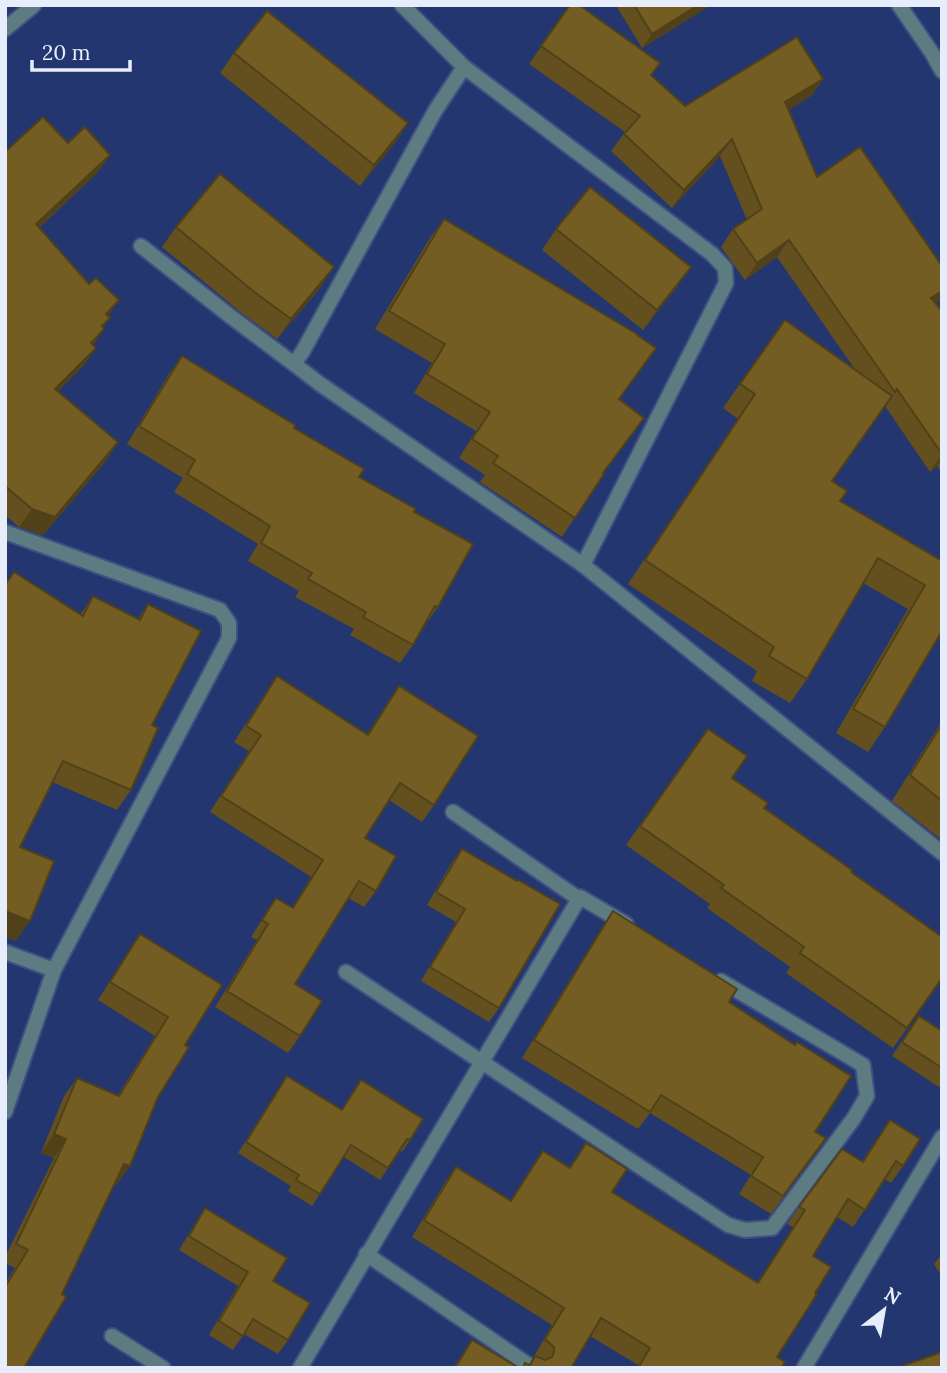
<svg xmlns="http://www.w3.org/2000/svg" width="947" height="1373" font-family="Lora,serif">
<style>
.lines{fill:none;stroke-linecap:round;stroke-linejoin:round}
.street-casing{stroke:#3f5083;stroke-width:18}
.street{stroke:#5d7c81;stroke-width:14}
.wall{fill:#63501e}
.shaded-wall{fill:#504118}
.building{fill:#735d23;stroke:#504118;stroke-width:2}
</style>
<rect width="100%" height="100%" fill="#243670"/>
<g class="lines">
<defs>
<g id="street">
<path d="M402,5L464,67L712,254L725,268L726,283L583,565"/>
<path d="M899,5L932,53L942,71"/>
<path d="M5,29L34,5"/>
<path d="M464,67L435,111L303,351L294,364L320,384L583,565L942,853"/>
<path d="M141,246L230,316L294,364"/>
<path d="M5,532L220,610L229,623V638L54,970L5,1112"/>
<path d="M453,812L579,899"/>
<path d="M5,952L54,970"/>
<path d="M346,972L728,1225L745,1230L772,1228L854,1118L867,1096L863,1065L721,981"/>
<path d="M366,1254L533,1368"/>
<path d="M112,1336L163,1368"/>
<path d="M300,1368L580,897L626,924"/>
<path d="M804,1368L942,1137"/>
</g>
</defs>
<!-- street casing -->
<use href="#street" class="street-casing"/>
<!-- street -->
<use href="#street" class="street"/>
</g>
<!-- wall -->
<g class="wall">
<path d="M570,5L651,75L685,106L823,79L811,96L788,110L817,177L936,304L942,311V473L937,466L930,472L885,406L832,481L840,501L942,561L885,727L868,752L836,733L908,609L863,583L807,679L790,703L752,681L757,671L628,584L738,419L723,408L785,320L856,371L777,257L745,280L721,247L733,229L747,220L720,156L672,208L611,151L625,132L529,64Z"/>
<path d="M618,5H711L642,48L617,7Z"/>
<path d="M234,53L408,123L394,144L360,186L220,73Z"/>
<path d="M68,143L110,155L97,173L39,228L89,284L119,300L108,316L103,328L104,329L93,345L96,348L83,366L58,391L106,461L43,535L19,527L5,515V152Z"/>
<path d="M444,219L619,400L644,418L603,473L562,537L480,482L485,475L459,458L476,431L414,393L432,363L375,329L430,238Z"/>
<path d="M176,227L320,288L277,339L239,311L162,247Z"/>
<path d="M556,229L677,287L643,330L542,250Z"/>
<path d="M182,356L294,428L359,477L414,512L438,607L425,625H424L413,645L400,663L350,635L354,629L295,597L299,591L248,561L258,544L174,492L183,478L127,444L169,374Z"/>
<path d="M14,572L80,615L93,596L138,619L148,604L152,725L131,790L117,810L52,782L20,847L16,941L5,937V584Z"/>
<path d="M277,676L367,734L399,686L434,805L422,822L389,800L365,838L376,891L364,907L348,898L295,984L300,1036L288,1053L215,1007L257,940L251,937L276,898L292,908L311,877L210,812L249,751L234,742Z"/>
<path d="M942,721V840L892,801Z"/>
<path d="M708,729L732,778L764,808L851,872L942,978L893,1048L786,973L790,967L707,908L710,904L626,845Z"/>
<path d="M462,849L517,881L499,1008L489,1022L421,981L456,922L427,905L452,862Z"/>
<path d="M613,911L729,1002L815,1132L826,1138L771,1214L739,1194L751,1175L650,1113L638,1129L522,1058L601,929Z"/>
<path d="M140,934L185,1045L158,1097L130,1166L117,1184L115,1183L62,1294L5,1368V1284L15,1268L5,1263V1257L54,1158L41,1153L64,1096L77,1078L118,1095L155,1036L98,1000Z"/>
<path d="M919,1016L942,1031V1084L939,1087L892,1056Z"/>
<path d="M287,1076L341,1110L410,1140L402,1152L400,1150L380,1180L344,1157L312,1206L288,1191L291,1186L238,1153Z"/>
<path d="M890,1120L903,1166L891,1183L885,1179L853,1227L837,1217L813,1256L815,1293L777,1357L781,1368H637L638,1365L590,1336L571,1368L529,1365L552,1325L412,1237L444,1184L456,1167L511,1200L543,1151L569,1168L586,1143L612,1192L758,1283L793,1227L787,1224L799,1207L862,1161Z"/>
<path d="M205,1208L273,1281L288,1340L278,1354L244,1334L233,1350L209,1335L238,1286L179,1250Z"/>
<path d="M942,1254V1277L934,1264Z"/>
<path d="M472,1340L519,1368H453Z"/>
</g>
<!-- shaded-wall -->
<g class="shaded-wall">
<path d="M698,5H711L642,48L652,34Z"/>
<path d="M823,79L811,96L773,120L785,102Z"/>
<path d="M408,123L394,144L360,186L374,165Z"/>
<path d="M732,139L720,156L672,208L684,190Z"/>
<path d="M110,155L97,173L23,242L36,224Z"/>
<path d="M789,240L777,257L745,280L757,263Z"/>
<path d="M334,267L320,288L277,339L291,319Z"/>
<path d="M691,267L677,287L643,330L657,310Z"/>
<path d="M942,291L941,300L919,315L931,298Z"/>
<path d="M119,300L106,319V314Z"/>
<path d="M104,329L92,347L91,343Z"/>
<path d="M96,348L83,366L42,407L55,389Z"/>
<path d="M118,442L106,461L43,535L19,527L32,509Z"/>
<path d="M942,454V460L937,466L930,472Z"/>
<path d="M5,911L30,921L16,941L5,937Z"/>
<path d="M54,1134L66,1139L54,1158L41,1153Z"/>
<path d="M124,1164L130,1166L117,1184L112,1182Z"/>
</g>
<!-- building -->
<g class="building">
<path d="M570,5H579L660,63L651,75L685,106L797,37L823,79L785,102L817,177L860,147L942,266V291L931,298L942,311V454L897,389L895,392L789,240L757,263L733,229L762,209L732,139L684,190L624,134L640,116L541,46Z"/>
<path d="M634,5H698L652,34Z"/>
<path d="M267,11L408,123L374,165L234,53Z"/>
<path d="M43,117L68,143L85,127L110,155L36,224L89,284L96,278L119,300L106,314L110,318L102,326L104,329L91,343L96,348L55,389L118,442L55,517L32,509L5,486V152Z"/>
<path d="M220,174L334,267L291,319L253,291L176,227Z"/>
<path d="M590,187L691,267L657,310L556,229Z"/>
<path d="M444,219L637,334V335L656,348L619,399L644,418L603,473L604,474L575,518L493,463L498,456L472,439L490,412L427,374L445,344L389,311Z"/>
<path d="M785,320L892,396L832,481L847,491L840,501L942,561V631L885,727L853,709L925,585L878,558L807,679L769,656L774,647L645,560L755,394L740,384Z"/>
<path d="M182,356L295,425L294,428L364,469L359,477L416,509L414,512L473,544L438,607L435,606L413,645L363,617L366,612L308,579L312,573L261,543L270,526L187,474L195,460L139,426Z"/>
<path d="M14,572L83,616L93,596L140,620L148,604L201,631L152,725L158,728L131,790L63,761L20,847L54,861L30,921L5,911V585Z"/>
<path d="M277,676L368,735L399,686L478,736L434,805L400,783L365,838L396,856L376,891L359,881L295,984L322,1001L300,1036L227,991L268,924L262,920L276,898L293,908L323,860L221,796L261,735L246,726Z"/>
<path d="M942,724V801L910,775Z"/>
<path d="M708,729L747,756L732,778L768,803L764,808L852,870L851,872L942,937V978L907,1028L800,953L804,947L721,888L724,885L640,826Z"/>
<path d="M462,849L517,881L518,880L560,904L499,1008L430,967L465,909L436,892Z"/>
<path d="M613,911L737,989L729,1002L795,1045L797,1042L851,1076L815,1132L826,1138L783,1196L751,1176L763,1157L661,1095L650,1112L534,1040Z"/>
<path d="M140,934L222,985L185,1045L189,1047L158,1097L130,1166L124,1164L62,1294L66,1297L24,1368H5V1287L28,1250L16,1244L66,1139L54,1134L77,1078L119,1096L168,1017L110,982Z"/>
<path d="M919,1016L942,1031V1068L902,1042Z"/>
<path d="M287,1076L342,1110L361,1080L423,1119L410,1140L407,1139L388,1168L351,1145L320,1194L296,1180L299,1175L246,1142Z"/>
<path d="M890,1120L920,1139L903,1166L896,1161L865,1210L848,1199L813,1256L831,1267L815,1293L817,1294L777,1357L785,1362L781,1368H638L650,1348L601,1318L571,1368H523L525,1363L530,1365L535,1356L545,1360L552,1357L554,1352V1347L545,1339L564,1308L424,1220L456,1167L511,1201L543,1151L570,1168L586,1143L627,1169L612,1192L758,1283L805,1210L799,1207L842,1149L863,1162Z"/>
<path d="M205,1208L287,1258L273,1281L310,1303L288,1340L253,1319L243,1336L219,1321L248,1272L189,1236Z"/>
<path d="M472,1340L519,1368H455Z"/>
<path d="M942,1352V1368H897Z"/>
</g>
<!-- border -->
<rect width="947" height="1373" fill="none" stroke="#e7edfb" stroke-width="14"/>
<!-- north arrow -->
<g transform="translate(884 1310) rotate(31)" stroke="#243670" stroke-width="5" paint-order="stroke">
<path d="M0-5L12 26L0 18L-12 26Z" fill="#e7edfb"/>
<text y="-10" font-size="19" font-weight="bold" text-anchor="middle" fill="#e7edfb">N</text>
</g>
<!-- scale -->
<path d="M32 60v10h98v-10" fill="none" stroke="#e7edfb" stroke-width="3.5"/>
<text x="42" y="60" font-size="21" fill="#e7edfb" stroke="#243670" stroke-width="5" paint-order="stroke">20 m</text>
</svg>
